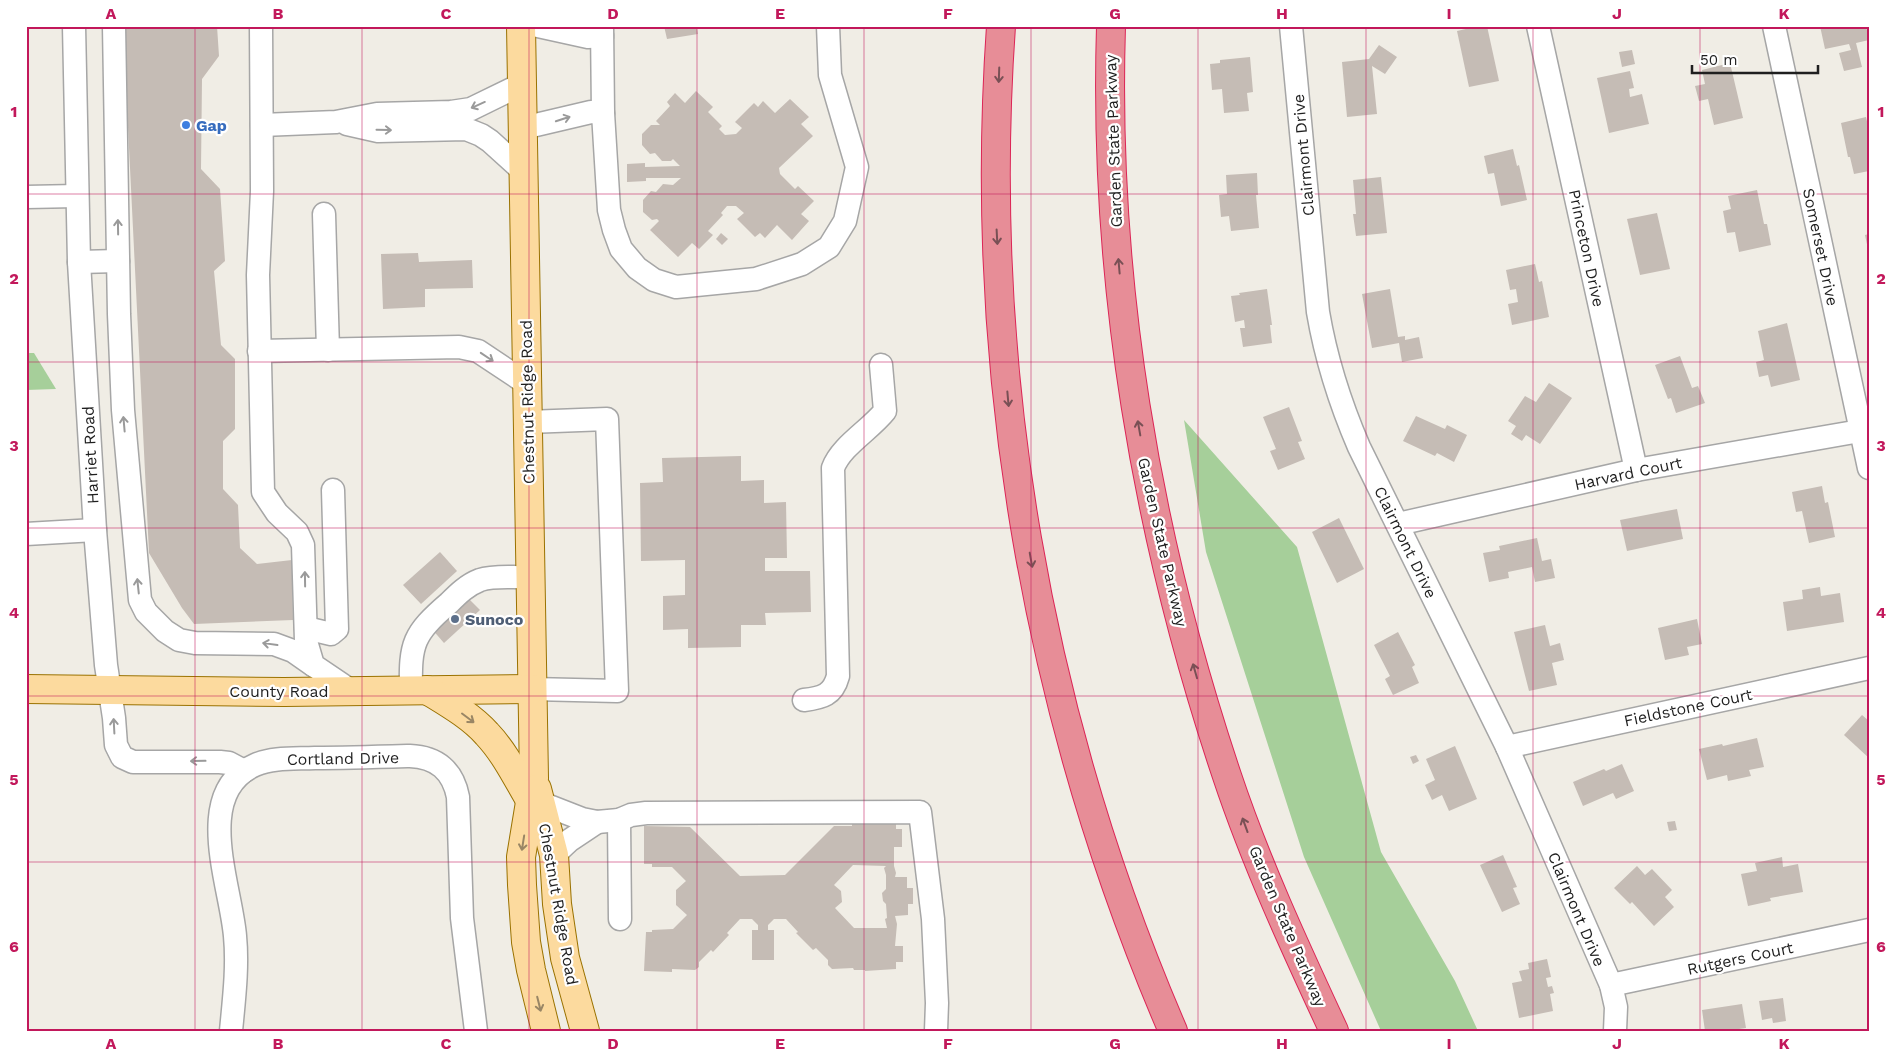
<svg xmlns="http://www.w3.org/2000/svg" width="1895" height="1057" font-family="'Work Sans',sans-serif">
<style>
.forest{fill:#a6cf9a}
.building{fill:#c5bcb5;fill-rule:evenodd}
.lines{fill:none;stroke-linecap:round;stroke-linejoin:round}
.minor-casing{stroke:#a6a6a6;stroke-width:25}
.major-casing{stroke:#9a7200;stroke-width:30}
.highway-casing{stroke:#dc2556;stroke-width:30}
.minor{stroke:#fff;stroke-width:22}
.major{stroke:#fcda9e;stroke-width:28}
.highway{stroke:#e78d97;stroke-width:28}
.oneway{stroke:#795055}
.oneway2{stroke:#9a9a9a}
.oneway3{stroke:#998665}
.grid{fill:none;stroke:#c2185b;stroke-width:1;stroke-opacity:0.55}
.shop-dot{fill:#3f7fe0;stroke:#fff;stroke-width:2}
.service-dot{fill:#5c6f8a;stroke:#fff;stroke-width:2}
.labels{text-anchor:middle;stroke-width:4.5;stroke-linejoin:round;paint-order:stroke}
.shop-label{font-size:16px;font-weight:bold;fill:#366cbe;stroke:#fff;text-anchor:start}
.street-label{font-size:16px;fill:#1f1f1f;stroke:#fff}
.service-label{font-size:16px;font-weight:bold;fill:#4e5e75;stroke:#fff;text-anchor:start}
.neatline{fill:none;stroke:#c2185b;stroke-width:2}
.grid-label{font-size:16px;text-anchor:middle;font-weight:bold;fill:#c2185b}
</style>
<rect width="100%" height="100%" fill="#f0ede5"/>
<!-- forest -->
<g class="forest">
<path d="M26,353H34L56,389L26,390Z"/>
<path d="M1184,420L1297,547L1381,852L1455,981L1478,1031H1381L1304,857L1206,552Z"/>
</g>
<!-- building -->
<g class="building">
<path d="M123,26H217L219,56L202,79L201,169L220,189L225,261L214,271L221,345L235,359V429L223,441V489L238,505L240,548L257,564L292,560L293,620L194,624L182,608L149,553Z"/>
<path d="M664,26H708V27L697,29L698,34L667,39Z"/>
<path d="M710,26H724L725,27L711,29Z"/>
<path d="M1479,26H1487L1499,81L1469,87L1457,31Z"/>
<path d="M1820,26H1866L1869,40L1856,43L1862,67L1844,71L1839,53L1851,50L1849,44L1825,49Z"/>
<path d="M1379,45L1397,57L1385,74L1372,66L1377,114L1347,117L1342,62L1369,59Z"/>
<path d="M1632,50L1635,64L1622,67L1619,52Z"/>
<path d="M1250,57L1253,92L1247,93L1249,111L1224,113L1222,89L1212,90L1210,64L1220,63V60Z"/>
<path d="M1730,63L1743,118L1714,125L1708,99L1699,101L1695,86L1705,84L1702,70Z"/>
<path d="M1630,71L1634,88L1629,89L1630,97L1642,94L1649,124L1609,133L1597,78Z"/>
<path d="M696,91L713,107L708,112L722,126L719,129L725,135L736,134L742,128L735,122L754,103L758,107L763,101L775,113L790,99L809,117L801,124L813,136L779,168L780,174L795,189L798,186L814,201L801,214L809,221L792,240L777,225L765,238L760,233L755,237L737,219L744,213L736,206H727L721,213L723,215L708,231L713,235L699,249L692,243L678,257L650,230L659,221L657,219L652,220L643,212V200L651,191L656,192L663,184L673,185L681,178H646V181L627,182V164L645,163V167L680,166L673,159L671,161H662L655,153L650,154L642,145V134L651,125H660L656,121L670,106L667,102L675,93L685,103Z"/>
<path d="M1866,117L1869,130V171L1854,174L1850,157H1848L1841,123Z"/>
<path d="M1513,149L1517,166L1519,165L1527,200L1501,206L1494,173L1488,174L1484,156Z"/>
<path d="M1257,173L1258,195H1256L1259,228L1231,231L1229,216L1221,217L1219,195L1227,194L1226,175Z"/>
<path d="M1381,177L1387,233L1356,236L1353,214H1356L1353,180Z"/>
<path d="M1757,190L1764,224H1767L1771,245L1739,252L1735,232L1727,233L1723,211L1731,209L1728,196Z"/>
<path d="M1657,213L1670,269L1640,275L1627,219Z"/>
<path d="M721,233L728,239L722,245L716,239Z"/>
<path d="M1869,234V249H1868L1865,235Z"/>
<path d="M418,253L419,262L472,260L473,288L425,289V307L383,309L381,254Z"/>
<path d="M1535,264L1539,282L1542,281L1549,317L1512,325L1508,304L1518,302L1516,289L1510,290L1506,270Z"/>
<path d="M1267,289L1272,325H1270L1272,343L1243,347L1240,328H1245L1244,320L1235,322L1231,296L1240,295L1239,293Z"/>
<path d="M1390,289L1398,337L1405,336V340L1419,337L1423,358L1402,362L1399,343L1372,348L1362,294Z"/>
<path d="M1787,323L1800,380L1771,387L1768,375L1759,377L1756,362L1764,360L1758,331Z"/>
<path d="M1680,356L1692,388L1698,386L1705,403L1676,413L1671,398L1668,399L1655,365Z"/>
<path d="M1549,383L1572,398L1540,444L1526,435L1522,441L1511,434L1516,426L1508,421L1525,396L1536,402Z"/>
<path d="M1289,407L1302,441L1298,442L1305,459L1278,470L1270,451L1276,449L1263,417Z"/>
<path d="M1416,416L1445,429L1447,425L1467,435L1454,462L1437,453L1435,456L1403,441Z"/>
<path d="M741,456V481L764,480V503L786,502L787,558H765V571H810L811,612L765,613L766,625H741V647L688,648V629L663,630V596L685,595V560L641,561L640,483L663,482L662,458Z"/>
<path d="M1822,486L1825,503L1828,502L1835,537L1809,543L1802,511L1796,512L1792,492Z"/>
<path d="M1677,509L1683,539L1627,551L1620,520Z"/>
<path d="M1339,518L1364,569L1337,583L1312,532Z"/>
<path d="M1537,538L1542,561L1551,559L1555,578L1535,582L1532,567L1508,572L1509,578L1489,582L1483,553L1500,550L1499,546Z"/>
<path d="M440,552L457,571L421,604L403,585Z"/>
<path d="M1820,587L1821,596L1840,593L1844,622L1787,631L1783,602L1803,599L1802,590Z"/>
<path d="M466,596L480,610L444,643L431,628Z"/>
<path d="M1697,619L1702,644L1687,647L1689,655L1665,660L1658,628Z"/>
<path d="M1545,625L1550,646L1560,643L1564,660L1552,663L1557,685L1529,691L1514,632Z"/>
<path d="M1398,632L1415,665L1412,667L1419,683L1393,695L1385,679L1390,676L1374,645Z"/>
<path d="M1862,715L1869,721V758L1844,735Z"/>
<path d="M1757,738L1764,767L1749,770L1751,776L1728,781L1727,775L1707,780L1699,749L1722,744L1723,746Z"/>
<path d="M1455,746L1477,799L1449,811L1442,795L1432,800L1425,785L1435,780L1426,759Z"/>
<path d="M1416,755L1419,761L1413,764L1410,757Z"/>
<path d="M1622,764L1634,791L1616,799L1613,793L1583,806L1573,782L1604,769L1606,771Z"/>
<path d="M1675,821L1677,830L1669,831L1667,822Z"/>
<path d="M852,823H896V829H902V847H894V866L896,873L895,877H907V888H913V904H908V915L895,916L897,924L895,946H903V962H896V969L865,971V970H854L853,968L832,969L828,965V960L816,948L813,950L796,933L798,932L786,919H774L768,925V930H774V960H752V930H758V925L752,919H740L727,933L729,935L713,952L711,950L699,962V967L695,970L672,969V972L644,971L646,932H652V930L673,929L687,915L676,905V890L686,881L672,867H652V864H644V826L690,827L740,876L785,875L834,826H852ZM853,865L886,866L884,868L886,875V889L882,893L883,901L886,904L887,918L885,919L887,928H854L835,908L842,902L841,891L834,885Z"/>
<path d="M1503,855L1517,887L1513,888L1520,904L1502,912L1480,865Z"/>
<path d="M1782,857L1783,867L1798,864L1803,892L1770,898L1771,901L1748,906L1741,874L1757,871L1755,863Z"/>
<path d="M1637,866L1645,875L1652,869L1672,890L1665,897L1674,907L1654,926L1632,902L1630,904L1614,888Z"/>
<path d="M1547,959L1551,977L1546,978L1548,987L1552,986L1554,993L1550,994L1553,1011L1519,1018L1512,983L1522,981L1519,971L1529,969L1528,963Z"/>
<path d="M1783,998L1786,1021L1773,1023L1772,1018L1762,1020L1759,1001Z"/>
<path d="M1742,1004L1746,1028L1725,1031H1705L1702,1010Z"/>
</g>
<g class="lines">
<defs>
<g id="minor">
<path d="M74,26L79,262L95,530L106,665L114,718L116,745L122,757L133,762H220L229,763L244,771"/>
<path d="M114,26L119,314L123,410L140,600L146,612L165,631L179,640L195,643L274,644L293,651L313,665"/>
<path d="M261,26L262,191L258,275L263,492L277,513L297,532L303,545L306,641L313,665L353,692"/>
<path d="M538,26L588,37L602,36"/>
<path d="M602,26L603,113L609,210L614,230L621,249L637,268L654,280L676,287L756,279L802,264L829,247L845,221L857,167L830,75L828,26"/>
<path d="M1291,26L1318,312C1326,359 1340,403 1359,447L1507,747L1611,985L1616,1007L1615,1031"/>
<path d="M1538,26L1636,470"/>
<path d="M1774,26L1869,468"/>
<path d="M347,124L378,131L466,129L481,135L490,141L523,171"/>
<path d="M262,125L336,122L377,114L451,112L471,109L522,84"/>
<path d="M523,128L591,112L603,113"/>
<path d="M26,197L77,196"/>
<path d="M324,214L328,350"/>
<path d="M79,262L118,261"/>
<path d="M259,351L459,347L478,351L526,383"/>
<path d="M528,422L607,419L617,691L532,689"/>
<path d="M1398,524L1636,470L1860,431"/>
<path d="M26,534L95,530"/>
<path d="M306,628L331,634L337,629L333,490"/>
<path d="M411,690C410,643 413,634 449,603C458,594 467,585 480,580C495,575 514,578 530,577"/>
<path d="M804,700C822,698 833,695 838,676L833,468C841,446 870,430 885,411L881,365"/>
<path d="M1507,747L1869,668"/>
<path d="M541,803L582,819L597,822L619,820L631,815L646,813L920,812L933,919L937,1003L936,1031"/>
<path d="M619,820L620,919"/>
<path d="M554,855L570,840L597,822"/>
<path d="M1611,985L1869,930"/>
<path d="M231,1031C234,999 238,967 235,936C231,886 192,792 255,765C273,757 295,759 315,758C347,758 378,757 410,756C437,757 453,771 458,797L462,918L476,1031"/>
</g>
<g id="major">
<path d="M521,26L534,778L521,857L522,885L526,942L531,970L546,1031"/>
<path d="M26,689L284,692L532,689"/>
<path d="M427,690C448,703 471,716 487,734C505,753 517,778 530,800"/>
<path d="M537,789L554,855L557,904L565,958L585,1031"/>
</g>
<g id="highway">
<path d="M1001,26C977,368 1037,716 1173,1031"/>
<path d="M1111,26C1103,280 1146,535 1227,776C1256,863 1295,947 1334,1031"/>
</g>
</defs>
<!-- minor casing -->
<use href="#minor" class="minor-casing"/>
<!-- major casing -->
<use href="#major" class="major-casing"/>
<!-- highway casing -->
<use href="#highway" class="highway-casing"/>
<!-- minor -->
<use href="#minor" class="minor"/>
<!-- major -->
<use href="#major" class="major"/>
<!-- highway -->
<use href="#highway" class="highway"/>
</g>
<!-- one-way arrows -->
<defs><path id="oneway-shaft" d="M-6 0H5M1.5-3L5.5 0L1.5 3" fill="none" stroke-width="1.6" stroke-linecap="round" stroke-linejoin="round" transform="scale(1.25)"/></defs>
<g class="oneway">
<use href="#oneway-shaft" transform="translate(999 75) rotate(92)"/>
<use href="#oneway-shaft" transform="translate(997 237) rotate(87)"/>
<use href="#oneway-shaft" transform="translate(1119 266) rotate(-95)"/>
<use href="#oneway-shaft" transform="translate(1008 399) rotate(85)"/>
<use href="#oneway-shaft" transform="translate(1139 428) rotate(-100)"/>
<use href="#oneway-shaft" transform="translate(1031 560) rotate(80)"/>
<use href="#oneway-shaft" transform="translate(1195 671) rotate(-106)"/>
<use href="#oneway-shaft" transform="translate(1245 825) rotate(-110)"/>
</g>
<g class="oneway2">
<use href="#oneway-shaft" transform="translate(478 105) rotate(156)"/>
<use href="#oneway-shaft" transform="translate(563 119) rotate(-18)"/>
<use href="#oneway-shaft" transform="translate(384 130) rotate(1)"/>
<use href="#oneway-shaft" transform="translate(118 227) rotate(-91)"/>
<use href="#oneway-shaft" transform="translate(487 357) rotate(34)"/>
<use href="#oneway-shaft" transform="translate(124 424) rotate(-95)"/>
<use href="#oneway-shaft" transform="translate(305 579) rotate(-91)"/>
<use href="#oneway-shaft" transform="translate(138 586) rotate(-96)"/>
<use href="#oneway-shaft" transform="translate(270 644) rotate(-172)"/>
<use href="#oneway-shaft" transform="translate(114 726) rotate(-93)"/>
<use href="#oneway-shaft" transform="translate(198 761) rotate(179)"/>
</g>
<g class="oneway3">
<use href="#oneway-shaft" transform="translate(468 718) rotate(37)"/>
<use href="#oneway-shaft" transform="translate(523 843) rotate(99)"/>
<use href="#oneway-shaft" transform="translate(539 1004) rotate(76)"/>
</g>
<!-- grid -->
<path class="grid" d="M195,26V1031M362,26V1031M529,26V1031M697,26V1031M864,26V1031M1031,26V1031M1198,26V1031M1366,26V1031M1533,26V1031M1700,26V1031M26,194H1869M26,362H1869M26,528H1869M26,696H1869M26,862H1869"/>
<!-- markers -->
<circle class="shop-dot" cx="186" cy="125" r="5"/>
<circle class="service-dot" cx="455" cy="619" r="5"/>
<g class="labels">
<!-- shop labels -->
<g class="shop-label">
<text x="196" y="131">Gap</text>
</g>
<!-- street labels -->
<g class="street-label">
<text transform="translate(1113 141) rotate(-92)" y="6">Garden State Parkway</text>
<text transform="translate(1303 155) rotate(-95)" y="6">Clairmont Drive</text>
<text transform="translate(1821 247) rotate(78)" y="6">Somerset Drive</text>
<text transform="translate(1587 248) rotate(78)" y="6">Princeton Drive</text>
<text transform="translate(527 402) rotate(-91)" y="6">Chestnut Ridge Road</text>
<text transform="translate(90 455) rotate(-93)" y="6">Harriet Road</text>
<text transform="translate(1628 473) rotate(-12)" y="6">Harvard Court</text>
<text transform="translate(1163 542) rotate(77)" y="6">Garden State Parkway</text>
<text transform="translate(1406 542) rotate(64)" y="6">Clairmont Drive</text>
<text x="279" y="697">County Road</text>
<text transform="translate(1688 707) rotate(-12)" y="6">Fieldstone Court</text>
<text transform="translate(343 758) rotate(-1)" y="6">Cortland Drive</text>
<text transform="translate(559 904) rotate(80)" y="6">Chestnut Ridge Road</text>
<text transform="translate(1577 909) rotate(67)" y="6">Clairmont Drive</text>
<text transform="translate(1288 926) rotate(67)" y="6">Garden State Parkway</text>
<text transform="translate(1740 958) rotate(-12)" y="6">Rutgers Court</text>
</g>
<!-- service labels -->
<g class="service-label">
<text x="465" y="625">Sunoco</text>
</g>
</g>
<!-- border -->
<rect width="1895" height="1057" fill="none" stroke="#ffffff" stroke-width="55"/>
<!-- scale -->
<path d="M1692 65v8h126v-8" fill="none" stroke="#1f1f1f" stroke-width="2.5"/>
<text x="1700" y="65" font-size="15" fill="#1f1f1f" stroke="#ffffff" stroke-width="4" paint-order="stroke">50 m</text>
<rect x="28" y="28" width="1840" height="1002" class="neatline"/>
<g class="grid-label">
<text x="111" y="19">A</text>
<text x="278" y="19">B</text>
<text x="446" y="19">C</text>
<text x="613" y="19">D</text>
<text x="780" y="19">E</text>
<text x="948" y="19">F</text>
<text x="1115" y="19">G</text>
<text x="1282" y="19">H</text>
<text x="1449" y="19">I</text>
<text x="1617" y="19">J</text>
<text x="1784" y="19">K</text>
<text x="14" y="117">1</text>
<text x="1881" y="117">1</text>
<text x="14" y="284">2</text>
<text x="1881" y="284">2</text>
<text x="14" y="451">3</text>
<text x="1881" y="451">3</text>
<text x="14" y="618">4</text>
<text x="1881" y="618">4</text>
<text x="14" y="785">5</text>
<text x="1881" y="785">5</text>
<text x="14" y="952">6</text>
<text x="1881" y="952">6</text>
<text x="111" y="1049">A</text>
<text x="278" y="1049">B</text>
<text x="446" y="1049">C</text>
<text x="613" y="1049">D</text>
<text x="780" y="1049">E</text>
<text x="948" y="1049">F</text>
<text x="1115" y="1049">G</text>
<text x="1282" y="1049">H</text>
<text x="1449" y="1049">I</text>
<text x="1617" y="1049">J</text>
<text x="1784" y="1049">K</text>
</g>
</svg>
